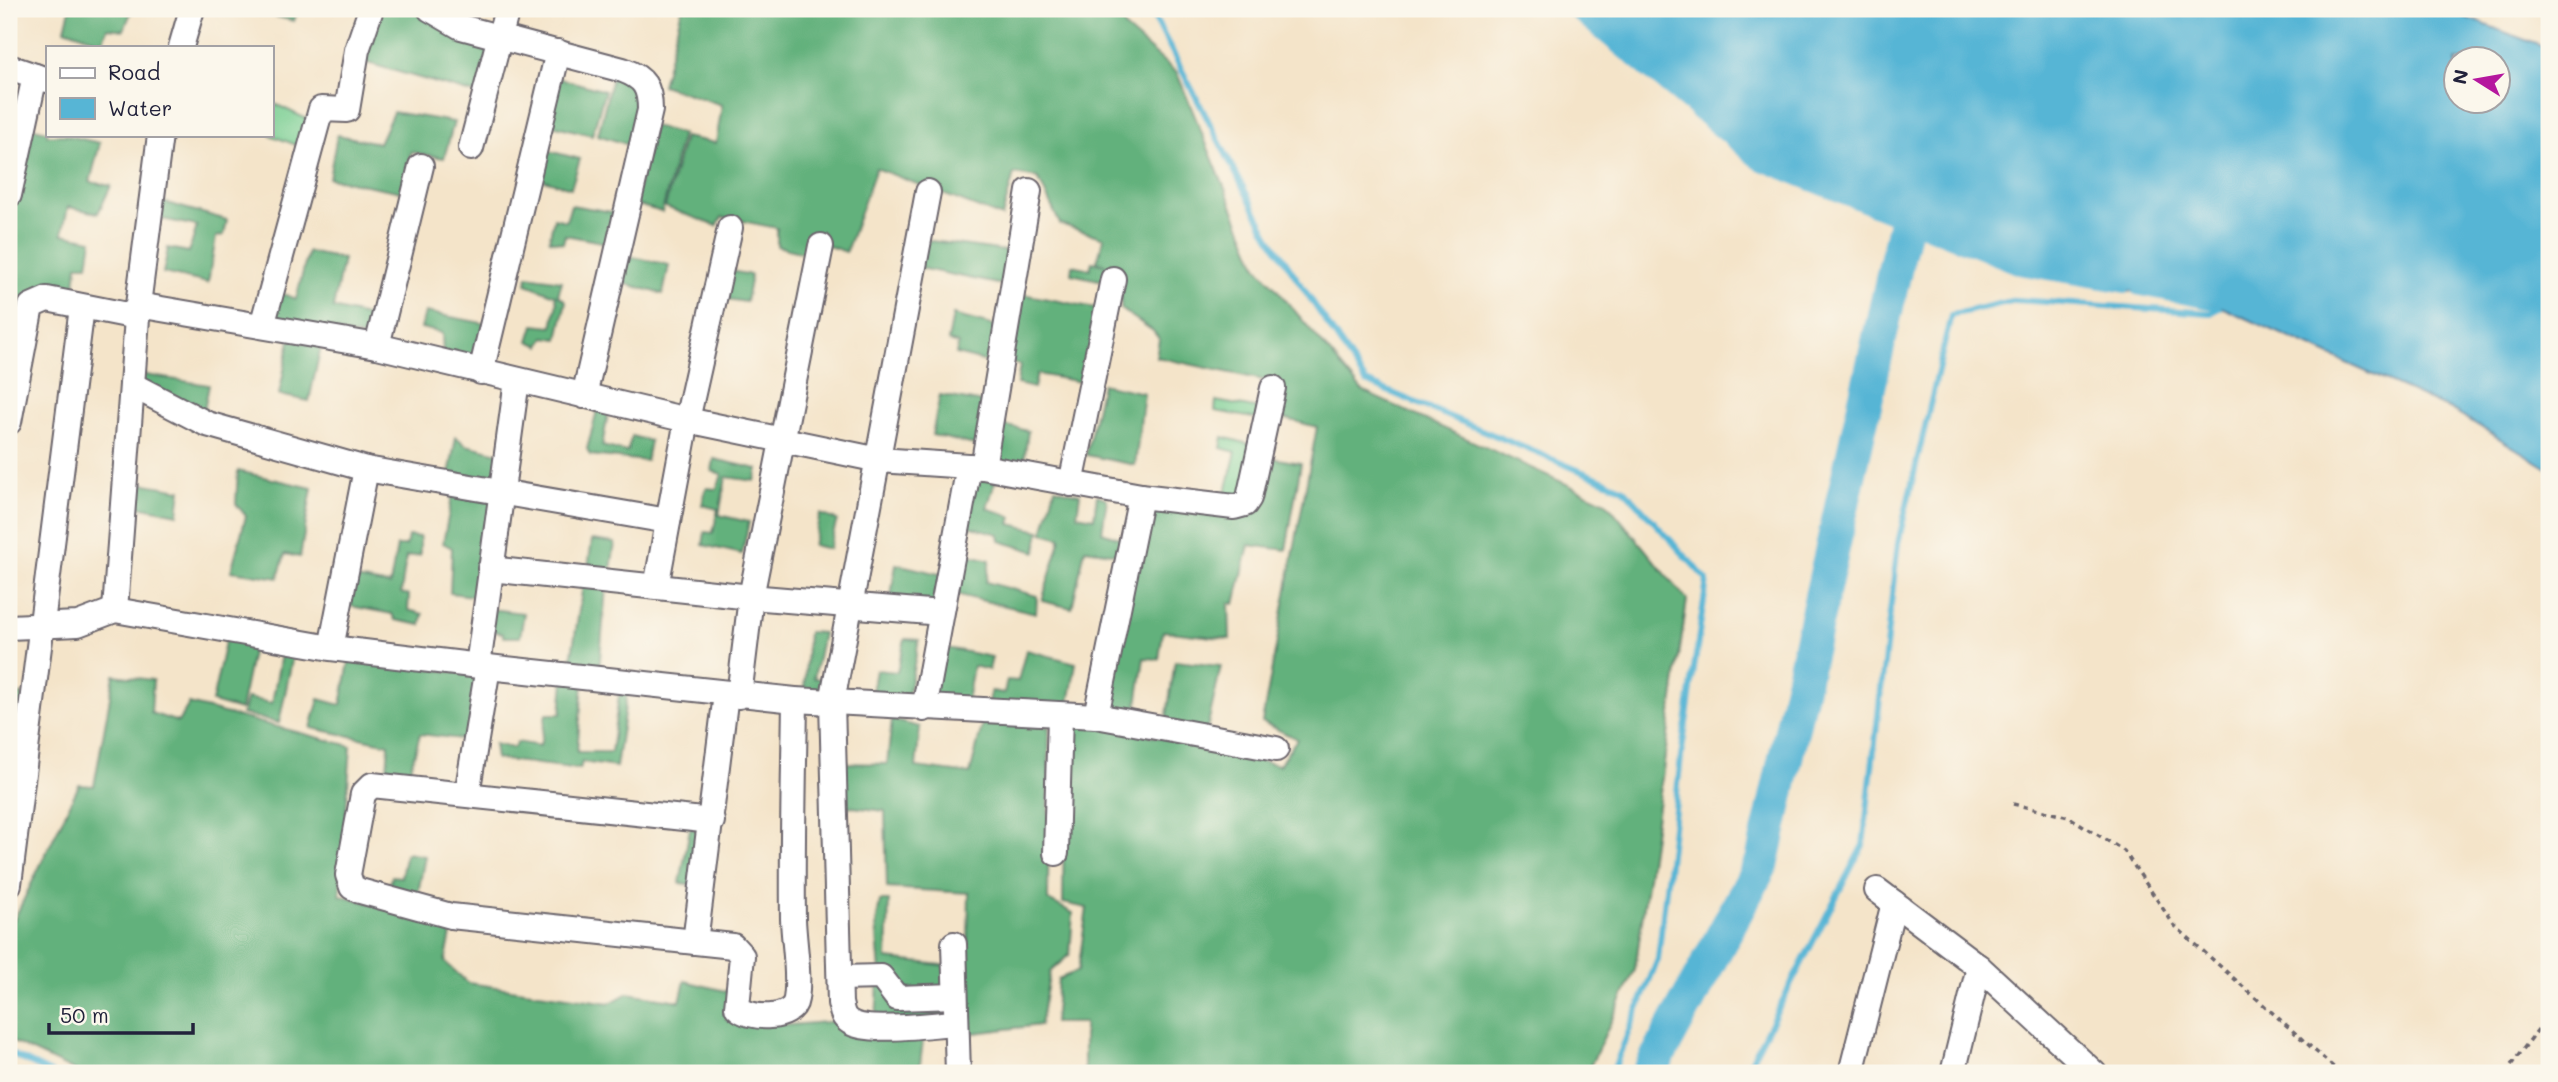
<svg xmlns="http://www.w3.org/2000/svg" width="2558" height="1082" font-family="Mali,sans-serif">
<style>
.green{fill:#78ce92;stroke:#4d7866;stroke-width:2}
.forest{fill:#62b17c;stroke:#426a5c;stroke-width:2}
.water{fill:#57b5d5;stroke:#3c6c88;stroke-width:2;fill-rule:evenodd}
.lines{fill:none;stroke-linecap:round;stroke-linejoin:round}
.stream{stroke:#57b5d5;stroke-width:6}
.river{stroke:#57b5d5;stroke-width:35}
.minor-casing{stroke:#6c666d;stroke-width:28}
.path{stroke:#6c666d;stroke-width:3.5;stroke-dasharray:5 5;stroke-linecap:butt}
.minor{stroke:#fff;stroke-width:24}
</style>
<rect width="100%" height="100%" fill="#fbf7ec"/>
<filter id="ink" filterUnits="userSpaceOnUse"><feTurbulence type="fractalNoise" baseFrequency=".0143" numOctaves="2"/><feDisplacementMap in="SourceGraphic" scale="14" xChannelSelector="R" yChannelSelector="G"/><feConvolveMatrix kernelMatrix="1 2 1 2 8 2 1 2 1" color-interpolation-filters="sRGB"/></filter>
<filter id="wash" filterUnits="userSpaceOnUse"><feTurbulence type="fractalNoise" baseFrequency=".00686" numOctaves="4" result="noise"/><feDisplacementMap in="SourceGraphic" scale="28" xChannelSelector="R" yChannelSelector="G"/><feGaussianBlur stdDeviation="1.57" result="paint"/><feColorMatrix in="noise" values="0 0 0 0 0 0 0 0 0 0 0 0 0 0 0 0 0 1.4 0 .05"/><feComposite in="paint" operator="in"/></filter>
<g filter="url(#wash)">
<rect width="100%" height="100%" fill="#f4e4c9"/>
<!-- green -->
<g class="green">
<path d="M271,102L311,121L304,148L270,135Z"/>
<path d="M1216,401L1265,410L1258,419L1215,411Z"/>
<path d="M1223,437L1256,446L1243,499L1224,500L1236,452L1221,448Z"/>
</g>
<!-- forest -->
<g class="forest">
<path d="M70,9H128L132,10L124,30L108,28L102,42L65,29Z"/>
<path d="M255,9H298L294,21L258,12Z"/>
<path d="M379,9H420L491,42L478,95L364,62Z"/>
<path d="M682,9H1117L1125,28L1177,73L1257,266L1362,391L1606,502L1687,600L1635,970L1587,1073H1084V1023H1054L1058,979L1078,971L1087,908L1063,903L1065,725L1097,723L1279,765L1297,739L1262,722L1317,427L1275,416L1282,384L1156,357L1159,339L1153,331L1121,309L1122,270L1111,266L1108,282L1071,274L1072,265L1090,269L1092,262L1106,265L1097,261L1104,238L1060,224L1038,178L1014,174L1002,217L876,168L846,252L808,239L806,254L777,246V228L722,217L717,226L665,207L684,137L716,143L722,105L662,85Z"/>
<path d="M613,72L642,88L635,147L598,135Z"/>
<path d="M559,78L605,91L592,135L548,124Z"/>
<path d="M393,112L454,122L444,158L411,152L402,192L329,178L337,135L379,143Z"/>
<path d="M653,126L682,134L662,212L634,204Z"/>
<path d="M30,127L47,131V135H64L100,143L90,182L111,186L98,213L68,207L62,234L92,240L88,265H77L74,300L41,295L9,298L17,256L9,254V196Z"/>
<path d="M541,149L580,159L571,188L534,177Z"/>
<path d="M156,200L227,220L224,235L216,237L208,283L163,273L168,248L189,252L197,226L152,217Z"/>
<path d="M571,205L618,213L612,244L565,235L563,243L549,240L554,218L566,221Z"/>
<path d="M924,240L1014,252L1008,286L919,268Z"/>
<path d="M308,252L343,259L333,308L374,318L368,338L272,318L278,292L296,299Z"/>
<path d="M624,255L669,265L663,294L619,282Z"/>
<path d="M726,270L751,275L746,302L720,298Z"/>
<path d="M528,276L562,281L558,295L566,301L558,339L545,337L540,346L529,341L534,325L552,327L557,302L555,295L526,284Z"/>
<path d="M1017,293L1101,309L1086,383L1037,374L1034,388L1017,384L1020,365L1004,362Z"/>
<path d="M425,312L487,324L475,365L443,358L442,333L421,328Z"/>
<path d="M953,315L1003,328L995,364L956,354L958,344L948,341Z"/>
<path d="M290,340L321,346L309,401L279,395Z"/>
<path d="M139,374L209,385L203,416L138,384Z"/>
<path d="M1102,384L1144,393L1135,465L1086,455Z"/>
<path d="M940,395L990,404L983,447L932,435Z"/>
<path d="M598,407L609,409L602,446L627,452L632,436L650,441L646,461L590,455L587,449Z"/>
<path d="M995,423L1028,431L1023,470L988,462Z"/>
<path d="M456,437L466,445L499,453L496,481L449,475Z"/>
<path d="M1266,457L1301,463L1286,550L1249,545L1235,604L1229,603L1230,639L1163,631L1159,659L1144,658L1136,711L1109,708L1144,503L1252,515Z"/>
<path d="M714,459L758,469L755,481L726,477L719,515L749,522L742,554L703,545L705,532L713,533L718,509L702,505L706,488L717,489L722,474L712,471Z"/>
<path d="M238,471L312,488L300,557L285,554L278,578L231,571L246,516L236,504Z"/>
<path d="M972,474L996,479L987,508L1012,517L1010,524L1040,531L1036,552L1000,541L999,534L964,525Z"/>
<path d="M134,482L181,490L178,514L133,505Z"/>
<path d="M454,487L494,493L479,597L450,593L452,548L443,543Z"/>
<path d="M1055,488L1080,494L1077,515L1094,518L1097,495L1107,499L1102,532L1128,541L1124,555L1085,549L1072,608L1042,601L1061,538L1043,533Z"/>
<path d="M820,514L837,520L829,549L813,545Z"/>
<path d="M408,536L420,537V555L406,557L401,593L409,595L408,610L423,614L421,625L395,620L392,614L350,606L356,579L390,585L397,546H406Z"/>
<path d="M592,540L615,543L610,575L587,573Z"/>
<path d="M958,552L990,560L986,582L1037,596L1036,613L954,594Z"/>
<path d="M896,564L944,575L939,609L890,603Z"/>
<path d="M583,585L606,588L599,671L570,667Z"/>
<path d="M490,609L524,613L520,637H503V633L487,630Z"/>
<path d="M808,632L823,633L814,678L833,681L830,696L804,691Z"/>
<path d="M226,637L254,643L240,710L212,702Z"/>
<path d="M905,639L919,640L908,695L871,697L876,670L897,672Z"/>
<path d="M258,641L295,646L279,723L242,714L247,698L272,703L281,654L256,652Z"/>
<path d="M942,647L992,657L989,670L973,666L967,701L931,700Z"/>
<path d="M1026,650L1076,663L1068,710L988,706L991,691L1004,693L1007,680L1018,681Z"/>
<path d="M350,657L480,676L469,740L420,734L409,774L387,770L389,744L311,728L319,699L341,705Z"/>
<path d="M1175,661L1221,666L1207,729L1166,722Z"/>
<path d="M114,675L153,680L151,713L178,722L189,704L351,746L340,895L453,926L445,962L468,983L610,1003L628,993L680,1001L685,981L730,992L740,1015L789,1025L839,1021L871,1040L924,1032L919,1073H79L9,1040V930L79,785L94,786Z"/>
<path d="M564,680L583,684L577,752H611L620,688L628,687L616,767L582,762L580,769L496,759L494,744L513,748L517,742L540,746L546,714H561Z"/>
<path d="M9,693L22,694L16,733H9Z"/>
<path d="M892,720L920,727L916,767L970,774L983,722L1049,727L1048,900L1073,913L1070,954L1050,972L1040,1025L966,1034L969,893L887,888L885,811L845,806L842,763L887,764Z"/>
<path d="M690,828L707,832L699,886L680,883Z"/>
<path d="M406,853L425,856L417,899L388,892L392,876L401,877Z"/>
<path d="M880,901H889L887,959L951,966V993H898L880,972L876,924Z"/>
<path d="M878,982L952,1000V1019L876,1022Z"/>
</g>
<!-- water -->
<path class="water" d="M1565,9H2444L2549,49V469L2456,412L2219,306L2019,272L1756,166ZM2456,60H2498V102H2456Z"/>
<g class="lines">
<!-- stream -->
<g class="stream">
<path d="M1150,9L1268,235L1366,382L1624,489L1707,580L1681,757L1658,959L1612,1073"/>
<path d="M1565,9L1756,166L2019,272L2126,290"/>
<path d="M9,1053L51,1073"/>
<path d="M1745,1073L1863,845L1898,543L1951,315L2016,300L2211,313L2219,308L2136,292"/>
</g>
<!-- river -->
<path class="river" d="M1649,1073L1762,863L1915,179"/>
</g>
</g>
<g filter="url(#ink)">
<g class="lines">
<defs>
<g id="minor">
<path d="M430,9L461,27L623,70C644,78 650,87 650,110L584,396"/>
<path d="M181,47L192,9"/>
<path d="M9,67L47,80"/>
<path d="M471,148L507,9"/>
<path d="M928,192L832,702L840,1003C842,1011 842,1017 850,1022C868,1034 933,1024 956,1023"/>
<path d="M9,195L35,76"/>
<path d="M138,305L377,346L687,420L879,460L983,467L1141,496L1234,507L1245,504L1249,498L1273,388"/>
<path d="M262,326L321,109L347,110L357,50L371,9"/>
<path d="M377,346L421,166"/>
<path d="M481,372L558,52"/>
<path d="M132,385L207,424L366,469L668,521"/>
<path d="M9,422L31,306L47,299L137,317"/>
<path d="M983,467L1029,191"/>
<path d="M1071,484L1113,279"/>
<path d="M490,569L751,597L941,613"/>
<path d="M656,587L687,420L730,228"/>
<path d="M115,610L138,305L160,135"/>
<path d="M9,627L78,624L115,610L331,648L488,667L795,700L1096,716L1276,749"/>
<path d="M331,648L366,469"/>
<path d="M478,666L517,380"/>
<path d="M739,696L751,597L821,246"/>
<path d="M924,709L969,466"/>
<path d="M1096,716L1141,496"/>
<path d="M467,794L488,667"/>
<path d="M712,821L372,785L363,794L348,875L352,887L360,891L451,916L733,946L742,956L737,1007C749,1020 793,1021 796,999C800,975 794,945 793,919C792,846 794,773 795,700"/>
<path d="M1056,853L1060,715"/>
<path d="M9,884L82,307"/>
<path d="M1877,890L1979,967L2094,1073"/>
<path d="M695,942L726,694"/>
<path d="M954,944L958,1073"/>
<path d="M840,978L881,977L897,998L955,996"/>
<path d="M1851,1073L1894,903"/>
<path d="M1953,1073L1979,967"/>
</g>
</defs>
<!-- minor casing -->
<use href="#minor" class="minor-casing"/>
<!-- path -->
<g class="path">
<path d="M2013,804L2069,817L2124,851L2174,925L2340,1073"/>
<path d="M2505,1073L2549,1015"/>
</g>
<!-- minor -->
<use href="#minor" class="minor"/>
</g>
</g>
<!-- margin -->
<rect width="2558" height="1082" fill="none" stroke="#fbf7ec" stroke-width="35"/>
<!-- legend -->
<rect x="46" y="46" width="228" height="91" fill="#fbf7ec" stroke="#a4a2a5" stroke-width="2"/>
<rect x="60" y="68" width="35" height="10" fill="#ffffff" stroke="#a4a2a5" stroke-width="2"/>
<text x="108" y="80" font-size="21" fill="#22223b">Road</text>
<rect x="60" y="98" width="35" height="21" fill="#57b5d5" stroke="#a4a2a5" stroke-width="2"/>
<text x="108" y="116" font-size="21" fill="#22223b">Water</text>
<!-- north arrow -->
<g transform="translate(2477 80) rotate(281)"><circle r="33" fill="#fbf7ec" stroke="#a4a2a5" stroke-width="2"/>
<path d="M0-5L12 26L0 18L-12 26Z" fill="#b5179e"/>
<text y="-10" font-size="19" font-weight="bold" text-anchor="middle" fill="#22223b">N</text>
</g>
<!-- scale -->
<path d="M49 1023v10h144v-10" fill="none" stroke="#22223b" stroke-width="3.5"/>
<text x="60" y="1023" font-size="21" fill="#22223b" stroke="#fbf7ec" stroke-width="5" paint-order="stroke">50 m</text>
</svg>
